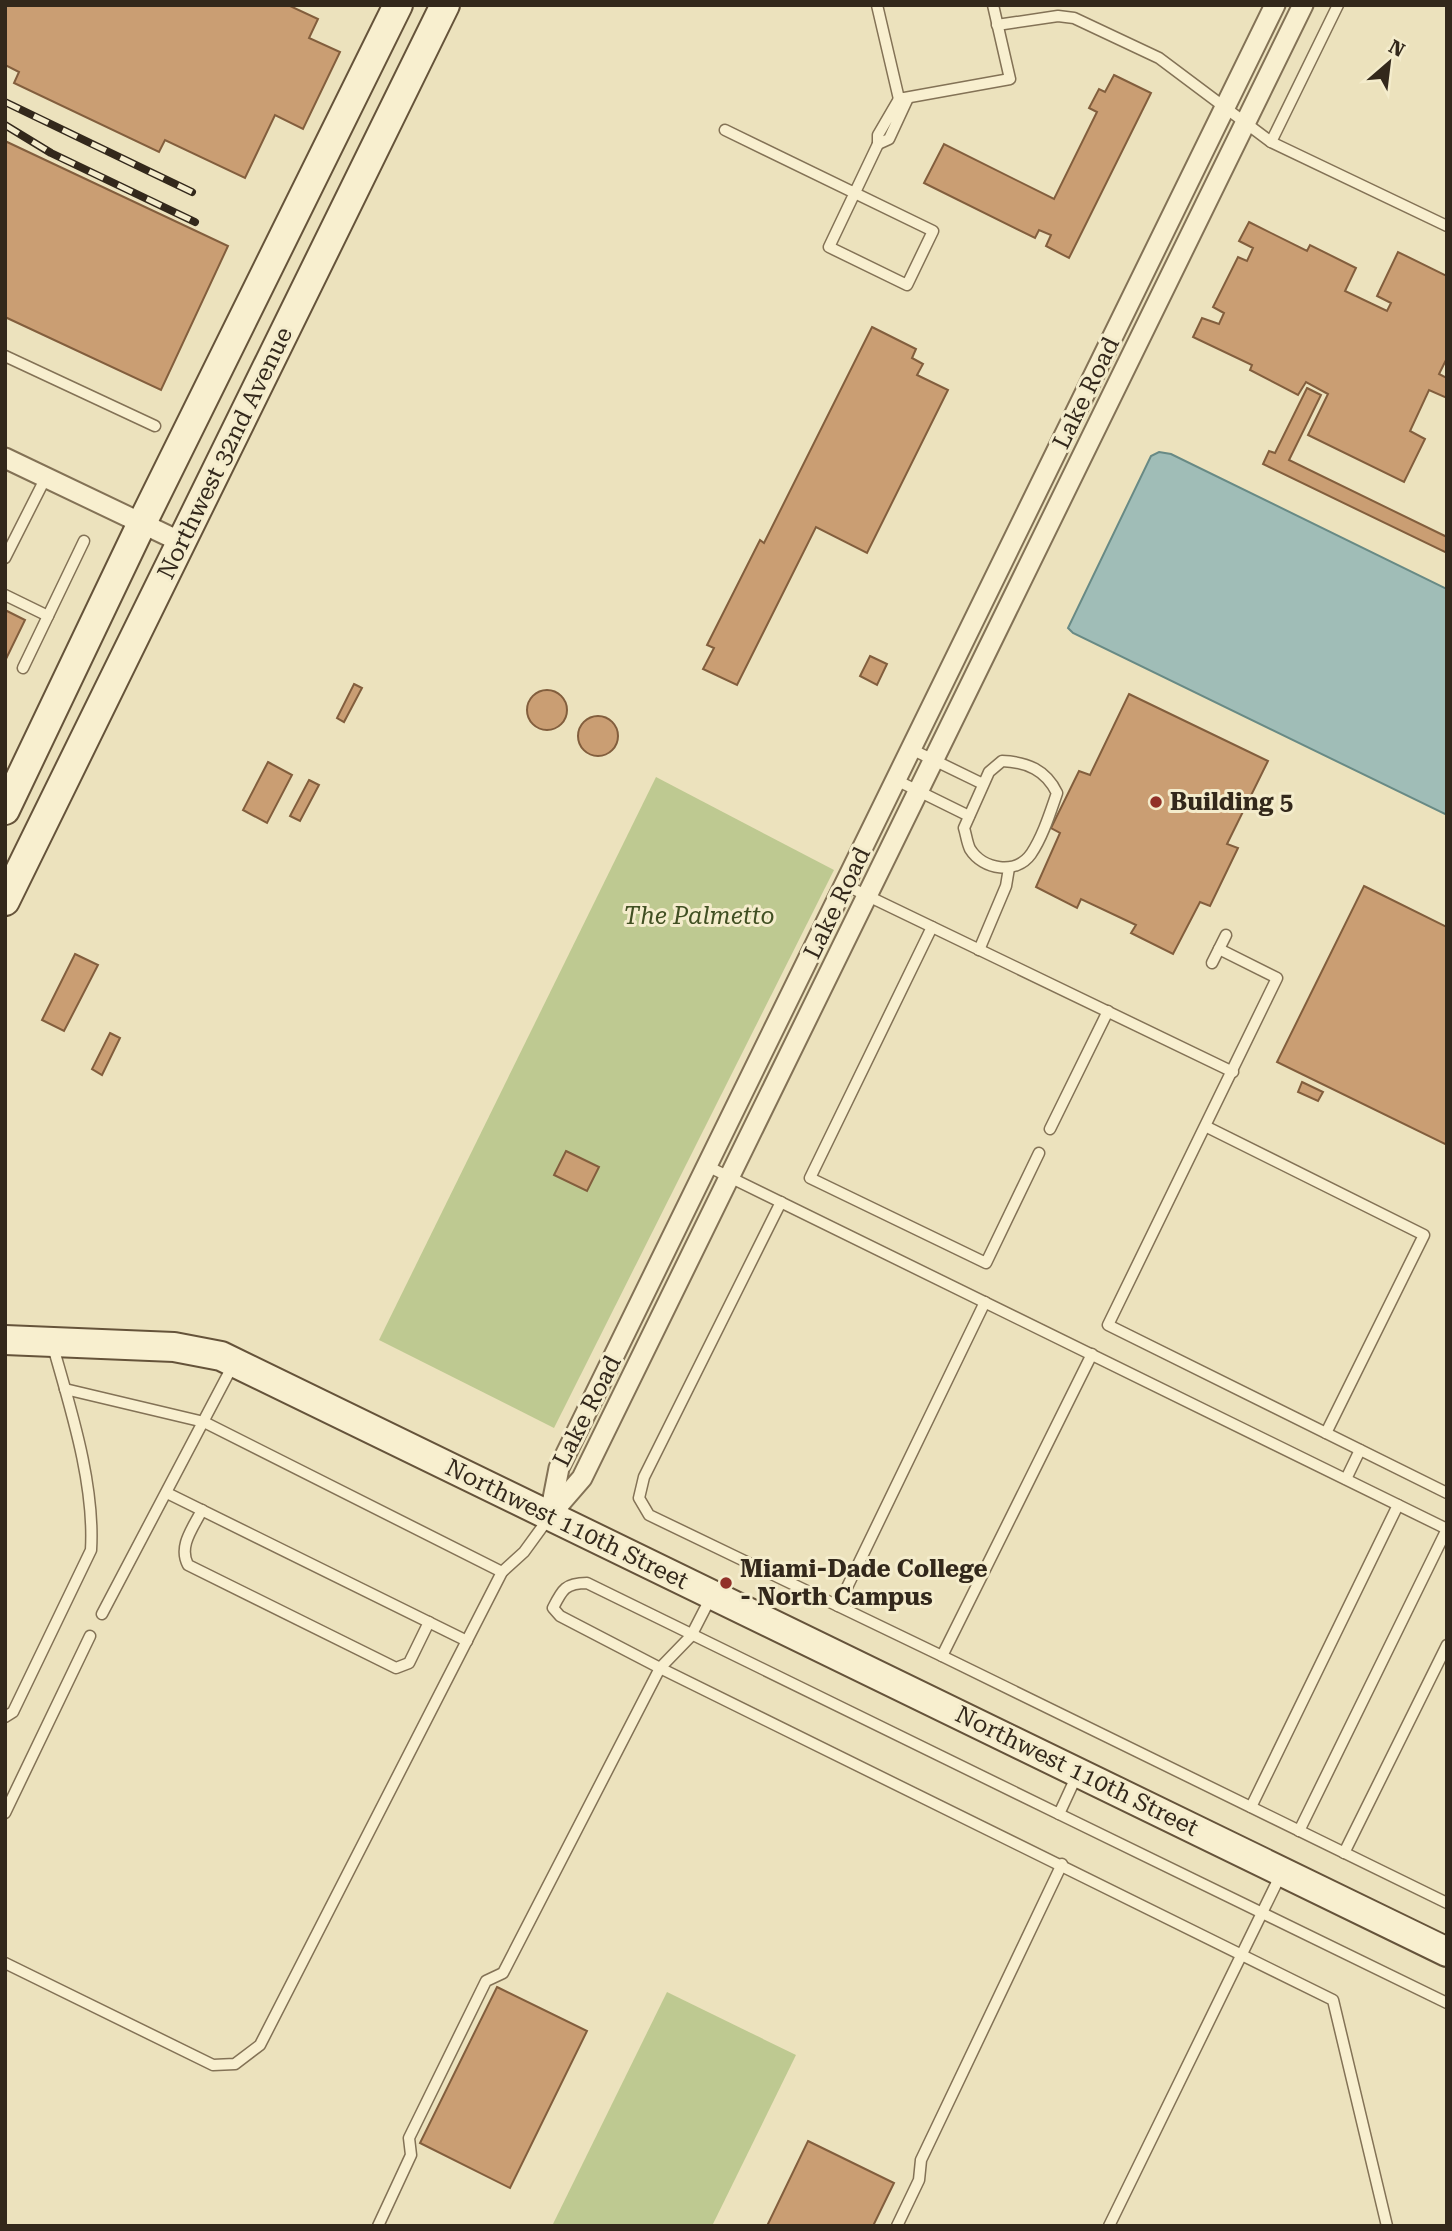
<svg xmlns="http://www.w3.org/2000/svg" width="1452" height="2231" font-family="'Roboto Serif',serif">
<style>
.green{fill:#bec991}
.water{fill:#a0bdb7;stroke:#688a85;stroke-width:2}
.building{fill:#ca9e73;stroke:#825e3d;stroke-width:2}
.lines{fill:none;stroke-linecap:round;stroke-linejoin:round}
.lane-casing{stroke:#837256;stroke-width:13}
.street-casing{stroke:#837256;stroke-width:23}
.secondary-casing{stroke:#65533a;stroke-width:32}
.lane{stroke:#f8efcf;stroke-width:10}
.street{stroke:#f8efcf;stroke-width:19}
.secondary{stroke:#f8efcf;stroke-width:28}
.rail-casing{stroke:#33281b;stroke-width:8}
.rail{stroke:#f4eccc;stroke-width:5;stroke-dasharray:16;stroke-linecap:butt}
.poi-dot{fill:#913028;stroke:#f4eccc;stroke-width:2.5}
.labels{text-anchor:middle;stroke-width:6;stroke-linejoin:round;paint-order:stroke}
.street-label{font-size:24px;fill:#33281b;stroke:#f4eccc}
.poi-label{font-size:24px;font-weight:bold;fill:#33281b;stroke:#f4eccc;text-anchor:start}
.park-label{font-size:24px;font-style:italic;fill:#404f22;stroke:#f4eccc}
</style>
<rect width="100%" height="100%" fill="#ece2bd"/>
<!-- green -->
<g class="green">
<path d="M656,777L834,870L554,1428L379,1340Z"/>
<path d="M667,1992L796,2055L712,2226H552Z"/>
</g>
<!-- water -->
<path class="water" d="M1159,452L1171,454L1447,589V815L1073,633L1068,628L1151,456Z"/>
<!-- building -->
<g class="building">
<path d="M5,5H288L318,19L309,38L340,52L303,129L275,115L245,178L165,140L159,152L14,83L19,72L5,65Z"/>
<path d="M1114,75L1151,93L1069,258L1046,246L1051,235L1039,230L1035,238L924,183L944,144L1054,199L1097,112L1089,108L1099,89L1105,92Z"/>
<path d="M5,141L228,246L161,390L5,317Z"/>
<path d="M1249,222L1307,251L1310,245L1356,268L1345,291L1387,311L1391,303L1377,296L1398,252L1447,276V358L1439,374L1447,378V398L1429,390L1410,431L1425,439L1404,482L1308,435L1328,394L1306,382L1298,395L1250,370L1252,365L1193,337L1202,318L1219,324L1224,313L1213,307L1238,257L1247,261L1253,248L1239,241Z"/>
<path d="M872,327L916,349L912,358L923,364L917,375L948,390L867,553L816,527L737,685L703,669L714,648L707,645L760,540L764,543Z"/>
<path d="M1307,388L1321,395L1289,460L1447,537V553L1263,464L1269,451L1275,453Z"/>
<path d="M5,610L25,620L5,661Z"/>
<path d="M870,656L887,664L877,685L860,676Z"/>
<path d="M354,684L362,688L344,722L337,718Z"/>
<circle cx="547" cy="710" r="20"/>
<path d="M1129,694L1268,761L1227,844L1238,848L1210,906L1200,902L1173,954L1131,933L1136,925L1081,899L1077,908L1036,887L1060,833L1051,828L1079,771L1090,775Z"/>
<circle cx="598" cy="736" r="20"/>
<path d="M268,762L292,775L267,823L243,810Z"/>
<path d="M309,780L319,785L300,821L290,816Z"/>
<path d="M1364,886L1447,927V1145L1277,1062Z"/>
<path d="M75,954L98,965L64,1031L42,1020Z"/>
<path d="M110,1033L120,1038L102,1075L92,1069Z"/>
<path d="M1302,1082L1323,1092L1318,1101L1298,1092Z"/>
<path d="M566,1151L599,1167L587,1191L554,1175Z"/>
<path d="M497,1987L587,2031L510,2188L420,2143Z"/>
<path d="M808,2141L894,2183L873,2226H767Z"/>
</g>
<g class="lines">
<defs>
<g id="lane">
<path d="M877,5L899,99L1010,79L993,5"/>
<path d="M997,25L1058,16L1074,18L1159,58L1271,142L1447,226"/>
<path d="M899,99L878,135V144L889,139L908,98"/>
<path d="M725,130L933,231L907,285L829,247L878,144"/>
<path d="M1271,142L1338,5"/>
<path d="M5,356L155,426"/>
<path d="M5,558L46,477"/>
<path d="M5,595L48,616"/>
<path d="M23,668L84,541"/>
<path d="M911,749L983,784"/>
<path d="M1002,761C1027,762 1046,770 1057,793C1050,813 1043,836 1031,854C1016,875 983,870 970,849C967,843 966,834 964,828L989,772Z"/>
<path d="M896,780L969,816"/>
<path d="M845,885L1233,1072"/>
<path d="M932,927L810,1178L986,1263L1039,1153"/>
<path d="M1219,949L1277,978L1108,1325L1447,1493"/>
<path d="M979,950L1006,886L1009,868"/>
<path d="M1212,963L1226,935"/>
<path d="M1207,1127L1424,1235L1326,1433"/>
<path d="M1050,1129L1108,1011"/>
<path d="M707,1166L1447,1529"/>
<path d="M781,1202L644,1477L639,1498L649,1515L942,1656"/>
<path d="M1092,1354L942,1656L1447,1903"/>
<path d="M65,1389L204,1422L502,1572"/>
<path d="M1346,1479L1360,1450"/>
<path d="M167,1493L467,1641"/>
<path d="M202,1510C193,1528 178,1546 188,1565L396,1668L409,1663L429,1622"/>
<path d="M711,1597L691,1636L660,1668L1333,2000L1387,2226"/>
<path d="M838,1606L985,1302"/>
<path d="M102,1614L234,1363"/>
<path d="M5,1717L13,1712L91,1550C95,1483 70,1407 52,1343"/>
<path d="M1251,1807L1398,1505"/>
<path d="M5,1813L90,1636"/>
<path d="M1059,1814L1447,2003"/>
<path d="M1299,1831L1447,1529"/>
<path d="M1344,1853L1447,1645"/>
<path d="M5,1963L213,2065L235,2064L260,2045L502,1572L524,1552L548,1519"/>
<path d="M378,2226L411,2155L409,2138L486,1981L503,1973L660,1668L560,1616L553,1608C562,1590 565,1583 587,1583L1059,1814L1077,1775"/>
<path d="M897,2226L919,2180L921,2160L1062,1864"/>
<path d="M1109,2226L1281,1874"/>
</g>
<g id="street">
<path d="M5,458L181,542"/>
<path d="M550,1514L559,1468L1275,5"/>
<path d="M550,1515L582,1478L1303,5"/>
</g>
<g id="secondary">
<path d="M5,810L142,523L398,5"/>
<path d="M5,901L445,5"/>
<path d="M5,1340L174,1347L221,1356L1447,1952"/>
</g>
</defs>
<!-- lane casing -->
<use href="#lane" class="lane-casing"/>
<!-- street casing -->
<use href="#street" class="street-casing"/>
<!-- secondary casing -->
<use href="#secondary" class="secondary-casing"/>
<!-- lane -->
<use href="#lane" class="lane"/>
<!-- street -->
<use href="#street" class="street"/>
<!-- secondary -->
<use href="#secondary" class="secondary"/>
<defs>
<g id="rail">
<path d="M5,102L192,192"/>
<path d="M5,125L51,153L195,222"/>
</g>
</defs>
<!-- rail casing -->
<use href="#rail" class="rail-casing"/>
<!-- rail -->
<use href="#rail" class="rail"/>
</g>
<!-- markers -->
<g class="poi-dot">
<circle cx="1156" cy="802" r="7"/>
<circle cx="726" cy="1583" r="7"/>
</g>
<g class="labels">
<!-- street labels -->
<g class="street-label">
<text transform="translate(1086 393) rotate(-64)" y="8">Lake Road</text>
<text transform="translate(225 453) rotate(-64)" y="8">Northwest 32nd Avenue</text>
<text transform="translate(837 903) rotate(-64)" y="8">Lake Road</text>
<text transform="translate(587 1411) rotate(-63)" y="8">Lake Road</text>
<text transform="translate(567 1524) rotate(26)" y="8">Northwest 110th Street</text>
<text transform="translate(1077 1771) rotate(26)" y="8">Northwest 110th Street</text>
</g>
<!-- poi labels -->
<g class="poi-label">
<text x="1170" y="810">Building 5</text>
<text x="740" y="1577">Miami-Dade College<tspan x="740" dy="28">- North Campus</tspan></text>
</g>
<!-- park labels -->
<g class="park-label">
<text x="699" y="924">The Palmetto</text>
</g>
</g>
<!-- border -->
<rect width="1452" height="2231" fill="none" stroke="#33281b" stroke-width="14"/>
<!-- north arrow -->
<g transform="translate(1389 63) rotate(28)" stroke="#f4eccc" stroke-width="5" paint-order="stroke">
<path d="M0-5L12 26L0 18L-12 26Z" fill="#33281b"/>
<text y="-10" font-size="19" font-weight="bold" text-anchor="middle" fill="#33281b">N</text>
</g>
</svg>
